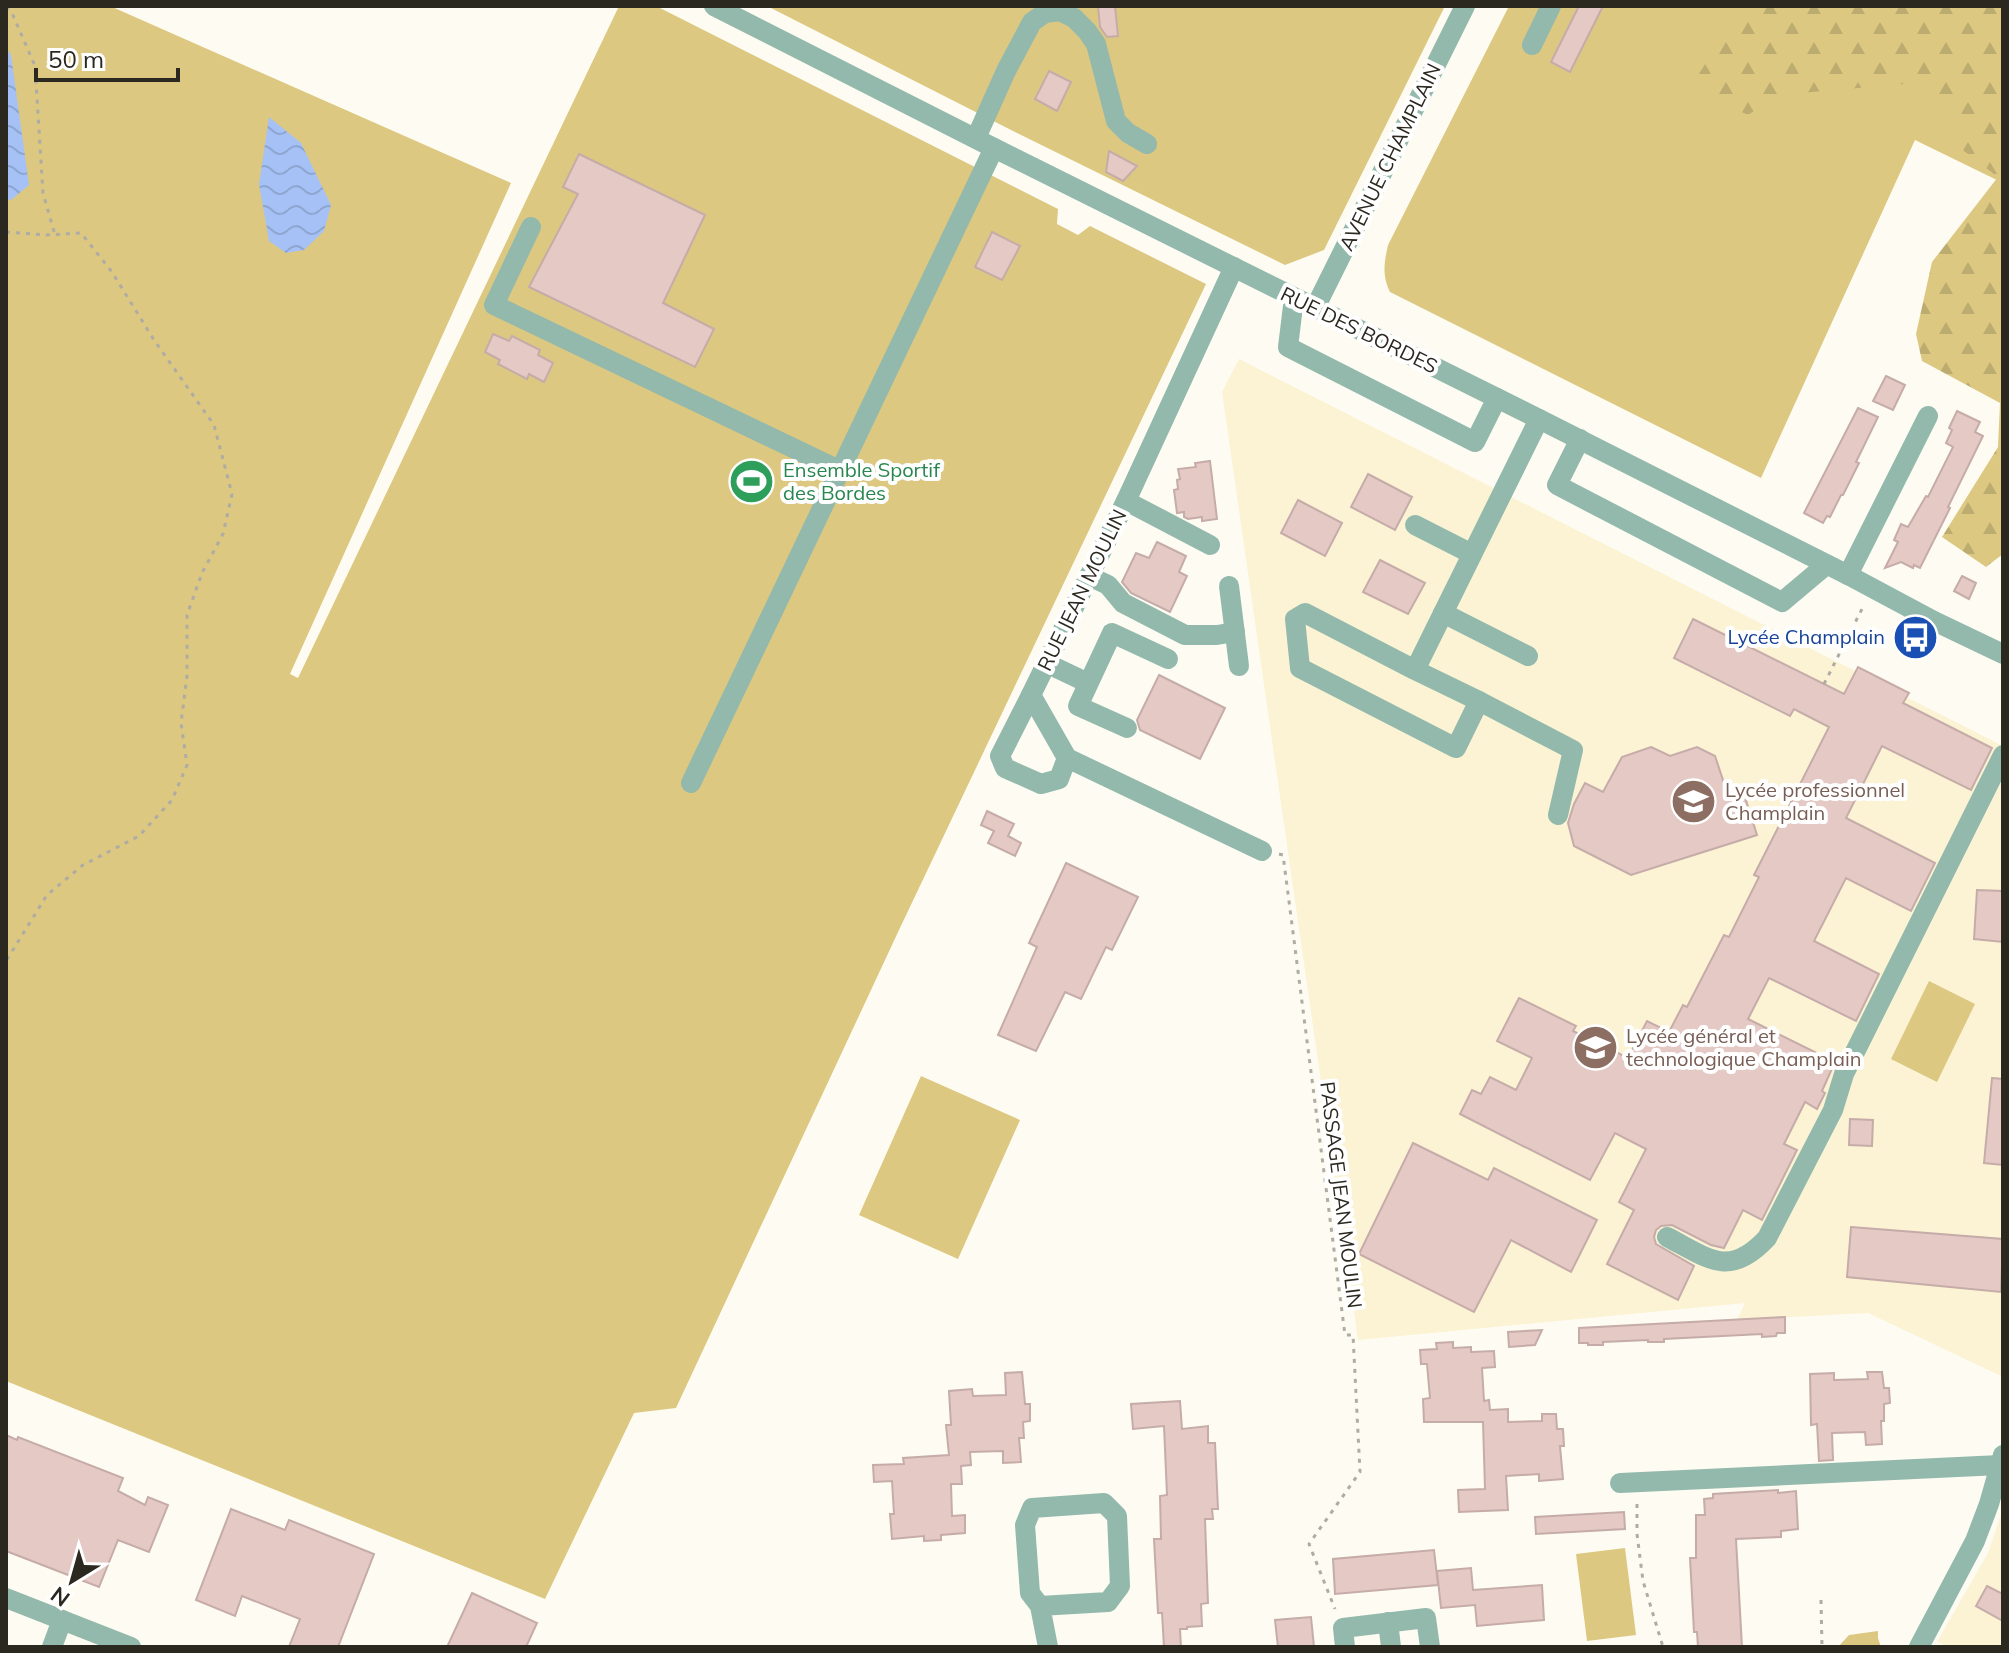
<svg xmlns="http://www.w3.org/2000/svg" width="2009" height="1653" font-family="Mulish,sans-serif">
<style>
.built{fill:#fbf3d4}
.green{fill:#dcc881}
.forest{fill:url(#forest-firs)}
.water{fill:url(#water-waves)}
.building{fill:#e4c9c5;stroke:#c6aca8;stroke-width:2}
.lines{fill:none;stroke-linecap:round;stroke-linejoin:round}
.path{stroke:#aeaca3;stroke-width:3;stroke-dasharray:4 6;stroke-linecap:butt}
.minor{stroke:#93b9ac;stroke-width:20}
.labels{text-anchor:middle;stroke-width:8;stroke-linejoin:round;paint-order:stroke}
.street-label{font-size:20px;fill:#2b2820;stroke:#fff}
.leisure-label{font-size:20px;fill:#27864d;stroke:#fff;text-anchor:start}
.transit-label{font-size:20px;fill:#164399;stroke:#fff;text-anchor:end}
.education-label{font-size:20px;fill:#785e54;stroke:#fff;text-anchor:start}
</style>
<defs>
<pattern id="forest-firs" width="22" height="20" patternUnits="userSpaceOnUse" patternTransform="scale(2)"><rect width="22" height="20" fill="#dcc881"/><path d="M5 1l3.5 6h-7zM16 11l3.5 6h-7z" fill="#bdac6f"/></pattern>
<pattern id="water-waves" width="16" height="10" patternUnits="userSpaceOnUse" patternTransform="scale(2)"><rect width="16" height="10" fill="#a5c1f5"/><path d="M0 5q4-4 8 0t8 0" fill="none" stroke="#8ea6d2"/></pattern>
</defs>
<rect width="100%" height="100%" fill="#fefcf2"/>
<!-- built -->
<g class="built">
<path d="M1239,359L2003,746V1377L1868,1313L1737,1320L1745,1303L1358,1340L1222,392Z"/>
<path d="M2003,1509V1647H1948L1937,1642L1988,1553Z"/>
</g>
<!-- green -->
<g class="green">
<path d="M6,6H110L511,183L290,674L298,678L619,6H656L1058,209L1057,224L1078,235L1090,226L1206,284L899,930L676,1408L634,1413L545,1599L6,1381Z"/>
<path d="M767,6H1445L1324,250L1285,265L1015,132Z"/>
<path d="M1509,6H2003V183L1915,140L1761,478L1390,292C1382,275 1384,263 1388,245Z"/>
<path d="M1929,981L1975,1004L1937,1082L1891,1059Z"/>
<path d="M921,1076L1020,1120L958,1259L859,1215Z"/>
<path d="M1625,1548L1636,1635L1587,1641L1576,1554Z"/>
<path d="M1878,1631V1638L1881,1647H1838L1849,1635Z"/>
</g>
<!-- forest -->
<path class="forest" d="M1742,6H2003V554L1986,567L1942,537L1998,447L2000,403L1922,361L1916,334L1932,262L1998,177L1964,151L1928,82L1778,95L1748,115L1690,88Z"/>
<!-- water -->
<g class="water">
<path d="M6,48L11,55L29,185L11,200L6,199Z"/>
<path d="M269,117L301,143L331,205L324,231L304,250L286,253L269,241L259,184Z"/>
</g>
<!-- building -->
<g class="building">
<path d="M1098,6H1115L1118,36L1107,37L1100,27Z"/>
<path d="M1579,6H1603L1570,72L1551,62Z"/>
<path d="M1049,71L1071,82L1057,111L1035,99Z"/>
<path d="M1109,151L1137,166L1123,181L1106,172Z"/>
<path d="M579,154L705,215L663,303L714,329L695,367L529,287L578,194L563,187Z"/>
<path d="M992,232L1020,246L1002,280L975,267Z"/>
<path d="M493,334L509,341L512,336L540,350L538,355L553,363L544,382L529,374L527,379L498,364L500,360L485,352Z"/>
<path d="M1886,376L1905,385L1893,410L1873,401Z"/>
<path d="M1858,408L1878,417L1856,462L1859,463L1843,495H1841L1830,517L1827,516L1823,523L1804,513Z"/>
<path d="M1957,411L1980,422L1975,432L1983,436L1948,507L1950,508L1920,568L1914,565L1913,568L1901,562L1885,568L1898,542L1894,540L1901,524L1908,527L1926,496L1928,497L1953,447L1946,443L1952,430L1949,428Z"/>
<path d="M1210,461L1217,519L1202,521V517L1188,519L1184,517V512L1177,513L1174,490L1178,489L1177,480L1180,479L1178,469L1196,467L1195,463Z"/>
<path d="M1368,474L1412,497L1395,530L1351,507Z"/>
<path d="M1298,500L1342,523L1325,556L1281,533Z"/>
<path d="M1157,542L1186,556L1179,572L1187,576L1170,612L1131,593L1122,582L1136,553L1149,558Z"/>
<path d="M1380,560L1425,583L1408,614L1363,592Z"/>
<path d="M1962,576L1976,583L1969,599L1954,591Z"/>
<path d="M1693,619L1844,694L1858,667L1909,693L1903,703L1992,748L1971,790L1882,746L1846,818L1935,863L1911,911L1846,878L1814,941L1879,974L1856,1021L1769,978L1748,1019L1835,1062L1822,1091L1825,1093L1817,1109L1805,1102L1784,1144L1797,1150L1762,1220L1743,1210L1724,1248L1711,1245L1672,1225L1661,1226L1656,1230L1654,1237L1656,1244L1694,1266L1678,1300L1607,1264L1634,1210L1619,1202L1646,1149L1615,1133L1590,1180L1460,1114L1472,1090L1481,1094L1490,1077L1516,1090L1532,1058L1497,1041L1519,998L1576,1026L1573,1031L1628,1058L1647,1021L1669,1032L1683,1005L1687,1007L1724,935L1729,937L1759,877L1754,875L1829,727L1794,709L1790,716L1674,658Z"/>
<path d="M1159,675L1225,708L1200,759L1140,730L1137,720Z"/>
<path d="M1651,747L1670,756L1697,747L1715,756L1724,783L1744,794L1757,835L1631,875L1574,846L1568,823L1574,804L1585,783L1603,792L1622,757Z"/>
<path d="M987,811L1014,824L1008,836L1021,843L1015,856L988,843L994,831L981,825Z"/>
<path d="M1066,863L1138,897L1112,950L1106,947L1081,999L1065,992L1036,1051L998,1035L1037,947L1029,943Z"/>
<path d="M1977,890L2003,891V942L1974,939Z"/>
<path d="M1992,1078L2003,1079V1165L1984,1163Z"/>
<path d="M1850,1119L1873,1120L1872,1146L1849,1145Z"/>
<path d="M1413,1143L1488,1180L1494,1168L1597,1220L1571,1272L1511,1240L1474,1312L1359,1254Z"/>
<path d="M1851,1227L2003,1239L2001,1292L1847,1277Z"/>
<path d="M1785,1317V1333H1777L1776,1336L1762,1337V1334L1664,1339V1342H1648V1340L1603,1342V1345H1588V1343H1579V1328Z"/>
<path d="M1542,1330L1535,1345L1509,1347L1508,1332Z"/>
<path d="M1453,1342V1348L1471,1347V1352L1494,1351L1495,1367L1482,1368L1484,1401L1489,1400L1490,1410L1508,1409V1422L1542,1421V1414H1556L1557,1429H1563L1564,1446H1560L1563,1479L1539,1481V1474L1506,1476L1508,1510L1459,1512L1458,1490L1485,1489L1483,1422H1424L1423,1399L1430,1398L1427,1364H1421L1420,1350L1437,1349L1436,1343Z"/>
<path d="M1022,1372L1025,1404H1030V1421L1023,1422L1024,1438H1019L1021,1462L1003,1463V1451L970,1452L971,1465L961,1466L962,1484H951L952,1516L965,1515V1533L941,1535V1540L924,1541V1536L892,1539L890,1514H894L892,1481L874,1482L873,1465L904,1464L903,1458L949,1455L946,1425H951L949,1391L972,1389L973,1396L1006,1395L1005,1373Z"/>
<path d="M1867,1372H1882L1884,1388H1889L1890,1403L1884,1404V1421H1881L1882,1444L1866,1445L1865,1432L1832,1433L1833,1460L1819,1461L1817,1424L1811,1425L1810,1374L1834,1373V1380L1868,1379Z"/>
<path d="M1180,1401L1182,1429L1208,1426V1443H1215L1218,1509H1212L1213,1519H1205L1208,1603L1201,1604L1202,1626L1187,1627V1629H1180L1181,1647H1164L1162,1613H1158L1154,1539H1161L1160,1496L1167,1495L1164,1426L1133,1429L1131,1404Z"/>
<path d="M6,1435L17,1440L18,1437L123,1478L118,1491L145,1505L148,1497L168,1505L149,1552L118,1540L99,1587L6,1551Z"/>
<path d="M1778,1490V1493L1796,1491L1798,1529L1781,1531V1537L1736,1539L1742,1647H1698L1697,1632H1694L1690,1558H1696V1515H1705L1704,1499L1713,1498V1494Z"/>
<path d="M231,1509L285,1530L289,1520L374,1554L338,1647H289L300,1619L242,1596L235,1616L196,1600Z"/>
<path d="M1624,1512L1625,1529L1536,1534L1535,1517Z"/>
<path d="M1434,1550L1438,1585L1335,1594L1333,1559Z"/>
<path d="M1471,1568L1473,1590L1542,1585L1544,1620L1477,1626L1475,1605L1441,1608L1437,1571Z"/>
<path d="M1987,1586L2003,1594V1621L1976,1606Z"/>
<path d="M472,1593L537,1623L526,1647H447Z"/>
<path d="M1311,1617L1314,1647H1278L1275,1620Z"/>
</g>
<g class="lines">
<!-- path -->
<g class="path">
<path d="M6,7L12,13L35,66L43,193L55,235"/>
<path d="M6,232L46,235L81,233L112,272L154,340L214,425L232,494L223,534L202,573L187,615V676L181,723L187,765L172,800L139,836L83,865L47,895L6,961"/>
<path d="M1824,684L1864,605"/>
<path d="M1279,854L1283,855L1345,1335H1353L1360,1472L1309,1544L1335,1609"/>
<path d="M1637,1504V1534L1643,1581L1663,1647"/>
<path d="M1821,1600L1822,1647"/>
</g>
<!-- minor -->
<g class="minor">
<path d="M714,6L994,148L1539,419L1848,575L1934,621L2003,654"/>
<path d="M1532,45L1551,6"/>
<path d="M976,138L1006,71L1032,22L1045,13L1060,11L1074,18L1087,31L1096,44L1116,121L1128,133L1147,144"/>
<path d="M531,227L494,305L841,471"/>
<path d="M1234,267L1126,501L1031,695L1067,758L1262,851"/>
<path d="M1294,298L1288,347L1475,442L1497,398"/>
<path d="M1315,308L1465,6"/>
<path d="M1580,439L1557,485L1782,602L1826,565"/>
<path d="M1126,501L1210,545"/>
<path d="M1415,525L1472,554"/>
<path d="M1848,575L1928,416"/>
<path d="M1089,576L1108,585L1123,603L1185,635H1217L1235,632"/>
<path d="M1229,586L1239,666"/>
<path d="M1443,613L1528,656"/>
<path d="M1046,663L1088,683"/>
<path d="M1415,670L1479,701L1456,748L1300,668L1295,619L1305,613L1415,670L1539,419"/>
<path d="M1031,695L1000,756L1005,768L1041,784L1059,779L1067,758"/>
<path d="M1479,701L1573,750L1558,815"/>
<path d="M1127,728L1078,706L1112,633L1168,659"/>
<path d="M691,783L994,148"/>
<path d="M1667,1237C1708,1258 1729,1279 1767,1238L1833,1110L1844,1074L2003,755"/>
<path d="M1620,1483L2000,1465"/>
<path d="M6,1598L131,1647"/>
<path d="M1040,1606L1108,1602L1120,1586L1117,1516L1104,1503L1032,1508L1025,1525L1030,1593L1040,1606L1048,1647"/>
<path d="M1388,1622L1391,1647"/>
<path d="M52,1647L62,1620"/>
<path d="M1345,1647L1343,1628L1426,1618L1430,1647"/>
<path d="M1919,1647L1975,1541L1989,1504L2003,1455"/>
</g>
</g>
<!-- icons -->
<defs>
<symbol id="stadium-disc" viewBox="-11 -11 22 22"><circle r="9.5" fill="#2e9e5b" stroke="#fff"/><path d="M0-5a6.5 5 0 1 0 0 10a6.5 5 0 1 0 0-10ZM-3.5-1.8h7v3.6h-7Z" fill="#fff"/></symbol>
<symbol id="bus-disc" viewBox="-11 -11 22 22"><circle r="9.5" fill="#1a4fb4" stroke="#fff"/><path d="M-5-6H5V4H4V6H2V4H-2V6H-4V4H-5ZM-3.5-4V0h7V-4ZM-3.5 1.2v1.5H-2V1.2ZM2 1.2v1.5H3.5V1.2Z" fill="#fff"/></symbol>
<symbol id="school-disc" viewBox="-11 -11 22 22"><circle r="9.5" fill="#8d6e63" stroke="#fff"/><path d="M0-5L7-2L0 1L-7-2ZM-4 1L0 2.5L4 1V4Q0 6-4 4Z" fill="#fff"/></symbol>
</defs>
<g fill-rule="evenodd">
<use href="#stadium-disc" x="726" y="456" width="51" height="51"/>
<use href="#bus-disc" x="1890" y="612" width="51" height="51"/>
<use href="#school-disc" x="1668" y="776" width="51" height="51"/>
<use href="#school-disc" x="1570" y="1022" width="51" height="51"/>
</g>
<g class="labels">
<!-- street labels -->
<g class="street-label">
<text transform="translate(1390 157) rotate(-64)" y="7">AVENUE CHAMPLAIN</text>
<text transform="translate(1359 330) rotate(26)" y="7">RUE DES BORDES</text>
<text transform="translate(1082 590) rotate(-64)" y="7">RUE JEAN MOULIN</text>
<text transform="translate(1341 1195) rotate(83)" y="7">PASSAGE JEAN MOULIN</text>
</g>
<!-- leisure labels -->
<g class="leisure-label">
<text x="783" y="477">Ensemble Sportif<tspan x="783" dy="23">des Bordes</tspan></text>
</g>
<!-- transit labels -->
<g class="transit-label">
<text x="1885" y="644">Lycée Champlain</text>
</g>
<!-- education labels -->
<g class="education-label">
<text x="1725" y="797">Lycée professionnel<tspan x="1725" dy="23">Champlain</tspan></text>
<text x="1626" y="1043">Lycée général et<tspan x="1626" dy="23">technologique Champlain</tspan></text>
</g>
</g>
<!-- border -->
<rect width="2009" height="1653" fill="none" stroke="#2b2820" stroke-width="16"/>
<!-- north arrow -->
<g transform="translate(72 1581) rotate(217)" stroke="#ffffff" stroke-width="6" paint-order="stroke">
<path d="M0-6L14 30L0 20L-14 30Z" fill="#2b2820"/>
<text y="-12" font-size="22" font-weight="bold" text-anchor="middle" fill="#2b2820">N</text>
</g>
<!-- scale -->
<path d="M36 68v12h142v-12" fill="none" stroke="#2b2820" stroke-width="4"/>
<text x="48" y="68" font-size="24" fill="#2b2820" stroke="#ffffff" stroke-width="6" paint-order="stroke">50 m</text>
</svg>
